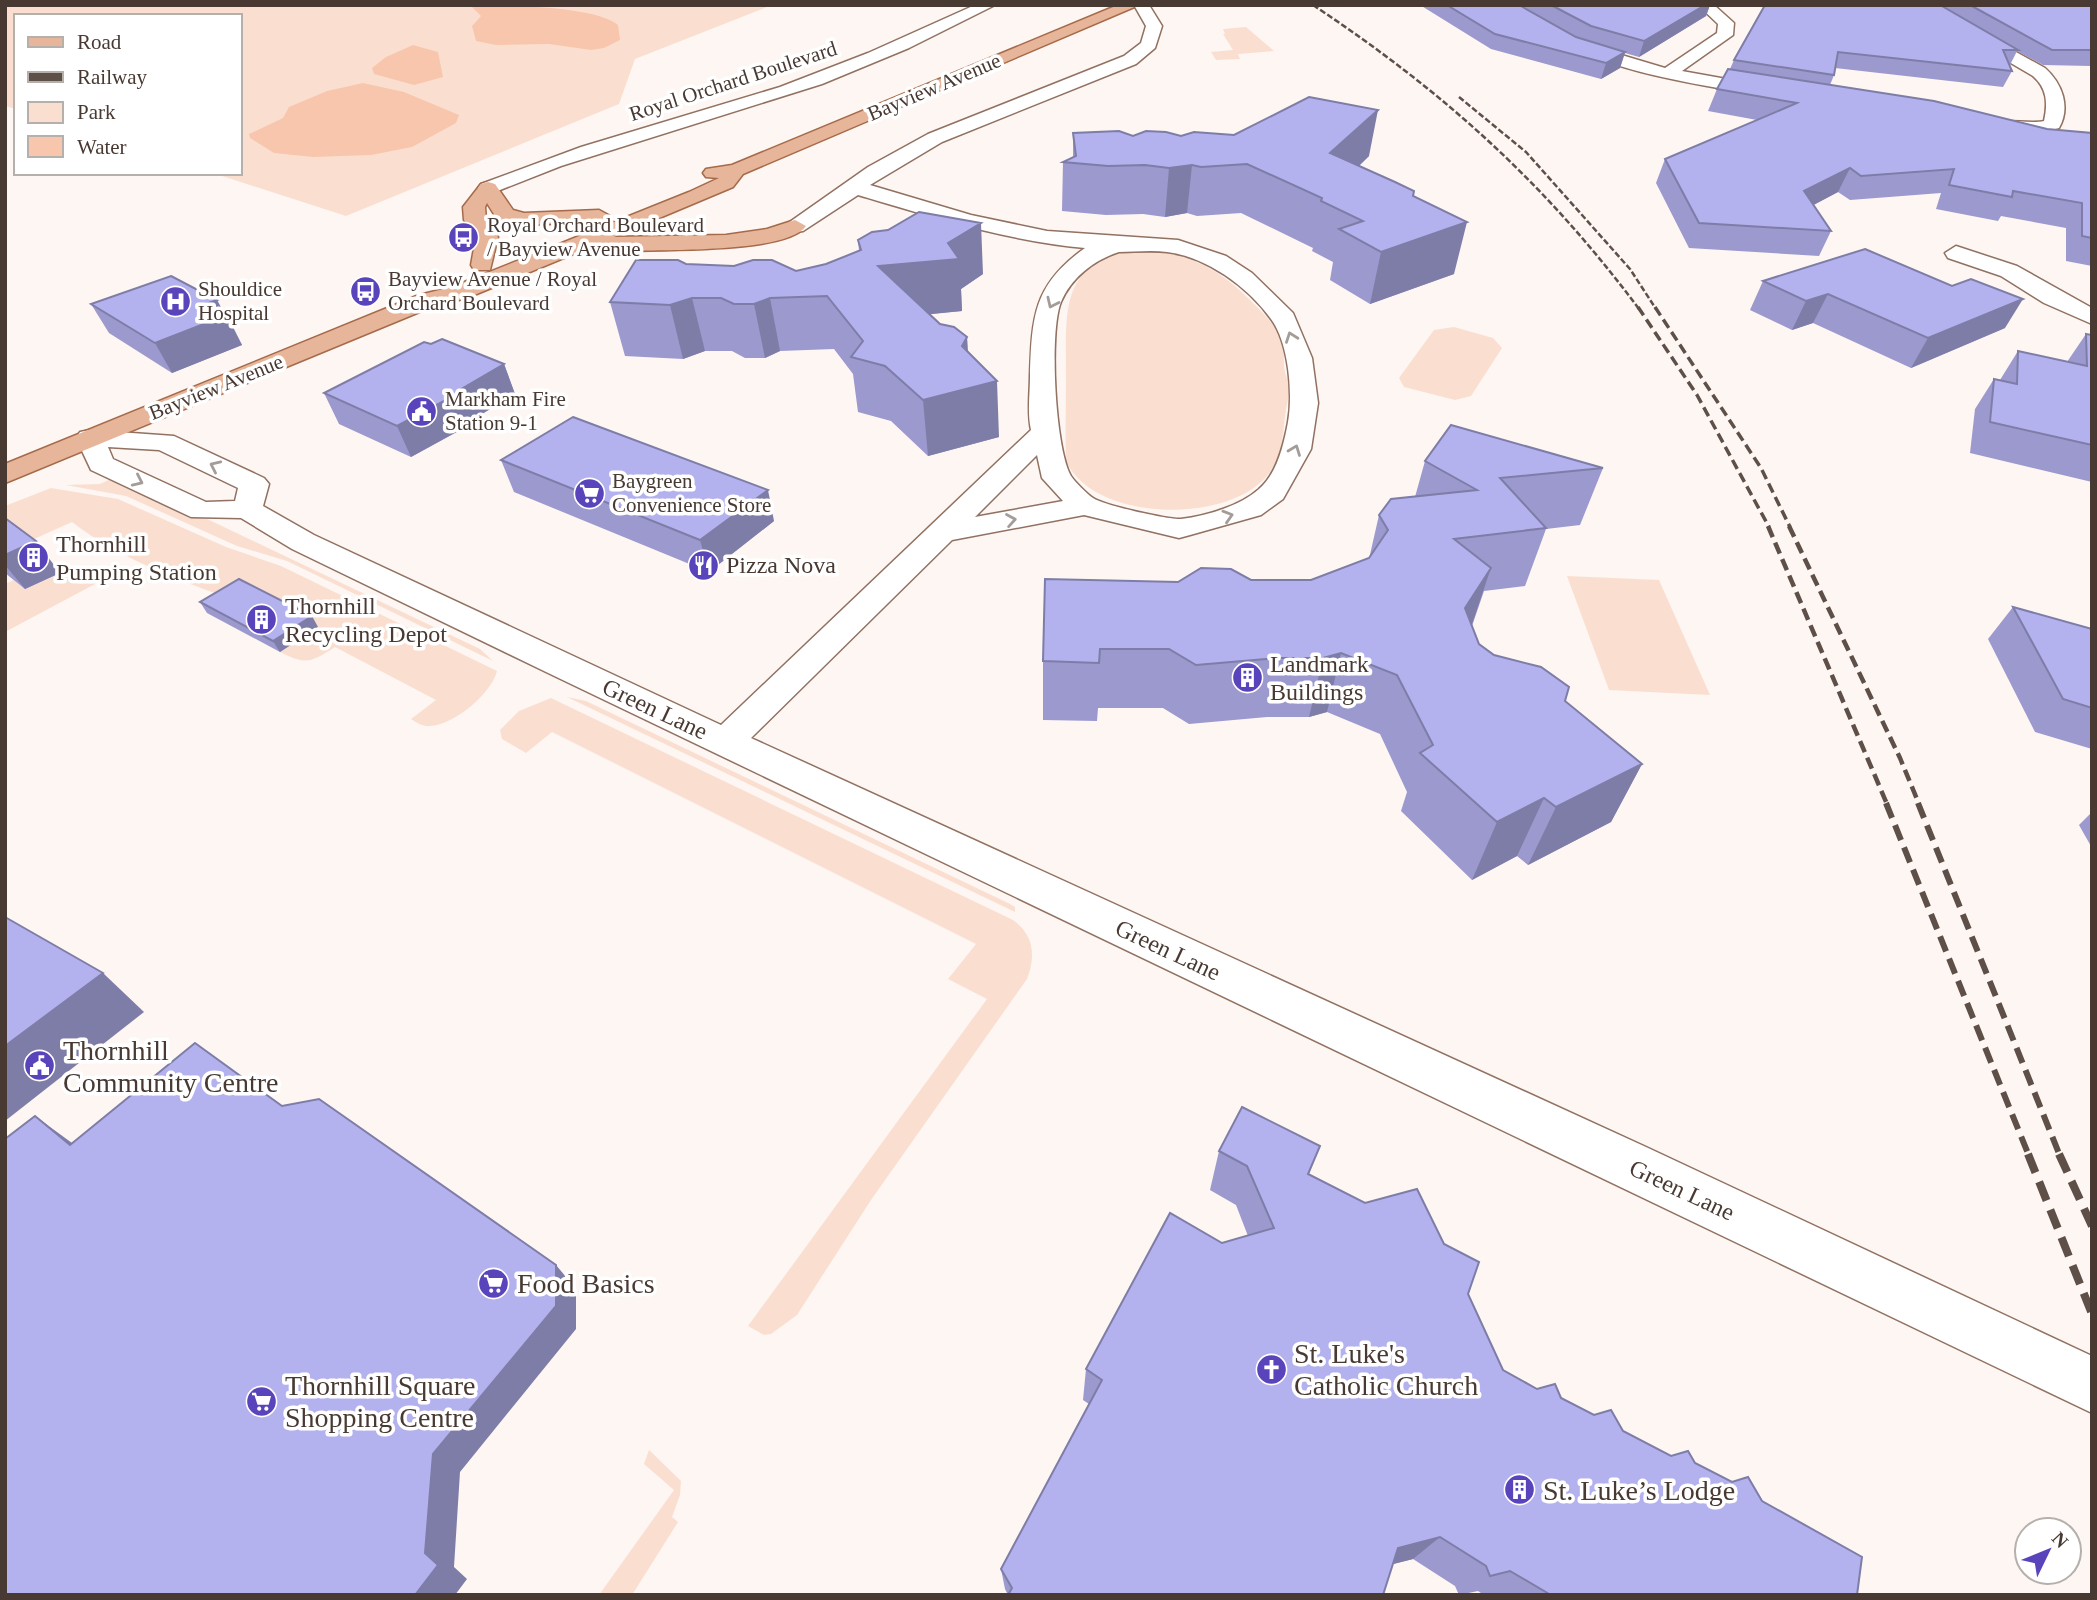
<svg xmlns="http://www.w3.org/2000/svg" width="2097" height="1600" font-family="'Times New Roman',serif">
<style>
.green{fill:#fadfd1}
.water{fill:#f8c6ac}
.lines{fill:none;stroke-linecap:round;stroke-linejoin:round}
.minor-casing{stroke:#917161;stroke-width:3}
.major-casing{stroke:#a56a49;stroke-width:3}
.minor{fill:#fff;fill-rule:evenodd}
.major{fill:#e7b599;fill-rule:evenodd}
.rail-far4{stroke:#5e5049;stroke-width:2.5;stroke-dasharray:6 2.5;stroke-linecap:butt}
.rail-far3{stroke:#5e5049;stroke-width:3.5;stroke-dasharray:10 5;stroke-linecap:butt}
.rail-far2{stroke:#5e5049;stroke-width:4.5;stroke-dasharray:12 6;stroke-linecap:butt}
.rail-far1{stroke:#5e5049;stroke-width:6;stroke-dasharray:16 8;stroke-linecap:butt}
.rail{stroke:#5e5049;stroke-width:8;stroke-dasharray:20 10;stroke-linecap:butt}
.wall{fill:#9b99cd}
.shaded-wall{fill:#7e7da7}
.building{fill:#b4b2ee;stroke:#7e7da7;stroke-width:2}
.oneway{stroke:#a49c98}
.labels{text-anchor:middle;stroke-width:7;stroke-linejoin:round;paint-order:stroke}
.far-street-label{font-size:21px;fill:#483932;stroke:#fff}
.far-poi-label{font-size:21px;fill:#483932;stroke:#fff;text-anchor:start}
.poi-label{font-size:24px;fill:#483932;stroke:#fff;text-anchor:start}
.street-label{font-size:24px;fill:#483932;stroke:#fff}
.near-poi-label{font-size:28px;fill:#483932;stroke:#fff;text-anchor:start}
</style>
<rect width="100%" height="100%" fill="#fdf6f2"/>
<!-- green -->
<g class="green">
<path d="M5,5H772L635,59L619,104L346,216L213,173H240V16H16V109L5,106Z"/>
<path d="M1246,27L1274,51L1238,54L1240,59L1216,60L1211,52L1233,50L1223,34H1225L1223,29Z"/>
<path d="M1141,248C1191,255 1218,267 1254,304C1263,313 1275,325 1281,337C1289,353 1277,365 1292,387C1279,419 1290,449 1266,477C1225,524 1094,522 1066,461C1065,433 1066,404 1066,375C1066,309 1059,260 1141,248Z"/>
<path d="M1454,327L1493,338L1502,348L1471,396L1455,400L1404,387L1399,378L1434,330Z"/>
<path d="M117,476L480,649L493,661L287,561L237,546L126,496L66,485L100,484Z"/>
<path d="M51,488L118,499L226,547L281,566L497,671C491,694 455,724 431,726C423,727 417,723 411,719L436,700L335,647C310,663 306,665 280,652L317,628C242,602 134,571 72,522L5,552V506Z"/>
<path d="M84,566L112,575L5,632V584L14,580L25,589L68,570Z"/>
<path d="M1567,576L1659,580L1710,695L1609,690Z"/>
<path d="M567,697L586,701L1010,904L1015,907V912Z"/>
<path d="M551,698L1013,920C1034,935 1036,956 1027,979L871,1200L797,1315L771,1334L764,1335L748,1326L987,999L948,979L976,944L552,732L526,753L502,739L500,730L519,711Z"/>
<path d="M649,1450L681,1481L680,1495L672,1517L678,1522L632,1595H599L674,1490L644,1464Z"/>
</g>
<!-- water -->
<g class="water">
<path d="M470,5C501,5 596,6 618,25L620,40L604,48L591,50L549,44L496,45L476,41L472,26L481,16Z"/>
<path d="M413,45L438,52L443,77L414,85L374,74L372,68L386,57Z"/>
<path d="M363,83L404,92L459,115L456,123L412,147L371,155L313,157L274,153L250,138L249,134L283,118L289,107L327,91Z"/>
</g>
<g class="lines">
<defs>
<g id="minor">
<path d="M975,5H995L909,48L822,84L561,166L495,192L488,194L478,188L481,184L581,147L780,87L868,53Z"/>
<path d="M1134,5H1149L1162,26L1155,48L1136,64L942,142L870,185L971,215L1047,231L1178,240L1226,256L1252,273L1293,313L1312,358L1318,403L1311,449L1283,499L1261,515L1190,535L1179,538L1084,515L952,540L751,738L1646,1147L2092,1356V1413L544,671L292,549L241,518L191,517L91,470L76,438L80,432L90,430L174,436L264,478L269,484L263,506L314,535L721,725L1031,430C1027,413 1030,393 1030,376C1032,317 1033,285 1085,248C1007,241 933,217 858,195L803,231L795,232L784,226L868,167L928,134L1124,56L1141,43L1146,26ZM1119,252C1134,252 1151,250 1167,252C1207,257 1248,287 1271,319C1289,343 1293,394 1288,422C1284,444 1277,474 1259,489C1240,506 1206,516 1181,519C1170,520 1102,505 1093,498C1087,494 1075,482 1071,476C1055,449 1049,331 1061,302C1071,278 1094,260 1119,252ZM108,447L159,450L238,488L235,501L206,502L113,459ZM1037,455L1042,478L1063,501L975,517Z"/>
<path d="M1494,5H1513L1588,45L1665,68L1717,33L1718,24L1698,5H1714L1734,23L1733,35L1682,71L1771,87L1780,92L1771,97C1687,83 1604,71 1530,28C1518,21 1503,15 1494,5Z"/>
<path d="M1912,5H1931L2045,68C2062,83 2071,107 2059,128L2030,136L1986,131L1984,127C1995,115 2027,125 2044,121C2048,103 2047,88 2033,76Z"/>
<path d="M1956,246L2017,266L2092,308V324L2044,303L2001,276L1948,258L1945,253Z"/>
</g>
<g id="major">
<path d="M1118,5H1139L743,174L733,187L614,237L726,235L767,229L795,220L806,226C785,256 642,248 604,252L593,246L467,298L434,306L5,483V464L419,295L452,287L689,192L719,178L706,177L703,173L706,169L732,165Z"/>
<path d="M488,182L495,184L513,210L524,213L599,210L610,216L599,222L523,225L497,219L487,203L485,207L486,220L498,237L490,270H474L471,265L476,237L464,220L463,207L481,184Z"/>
</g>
</defs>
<!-- minor casing -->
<use href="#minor" class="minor-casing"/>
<!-- major casing -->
<use href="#major" class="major-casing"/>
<!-- minor -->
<use href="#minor" class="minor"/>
<!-- major -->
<use href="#major" class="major"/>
<!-- rail-far4 -->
<g class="rail-far4">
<path d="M1313,5C1444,92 1545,183 1639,309"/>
<path d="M1459,97L1526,152L1630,269L1656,309"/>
</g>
<!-- rail-far3 -->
<g class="rail-far3">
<path d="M1638,307L1697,395L1769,527"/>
<path d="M1655,307L1761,468L1790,527"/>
</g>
<!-- rail-far2 -->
<g class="rail-far2">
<path d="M1768,526L1887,804"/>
<path d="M1789,526L1900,758L1919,804"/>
</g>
<!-- rail-far1 -->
<g class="rail-far1">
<path d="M1886,803L2029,1156"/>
<path d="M1918,803L2060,1156"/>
</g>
<!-- rail -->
<g class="rail">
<path d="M2028,1154L2092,1314"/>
<path d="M2059,1154L2092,1226"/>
</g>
</g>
<!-- wall -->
<g class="wall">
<path d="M1420,5H1710L1706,16L1639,57L1625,53L1620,68L1601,79L1491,49Z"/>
<path d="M1765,5H2092V67L2091,66L2043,65L2017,51L2010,65L2012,71L2003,87L1835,68L1834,75L1830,85L2047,129L2092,133V266L2066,261V228L2001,216L1998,221L1936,209L1941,193L1850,200L1838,192L1813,205L1831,231L1819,256L1689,248L1656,183L1665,159L1757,120L1708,111L1717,89L1730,69L1734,60Z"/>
<path d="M1073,133L1133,136H1181L1369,156L1359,166L1413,196L1454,274L1370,304L1330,280L1333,262L1312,251L1313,248L1241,213L1197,216L1187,213L1165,217L1143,214L1106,215L1062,211L1063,162L1073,158Z"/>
<path d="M858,240L983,274L961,289L962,311L929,314L940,324L967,337L968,351L999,437L928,456L891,421L858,412L853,374L834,349L780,351L765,358H745L732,351H705L683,359L625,356L610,302L686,264L796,271L826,264L859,251Z"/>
<path d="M1763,281L1952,286L2005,328L1911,368L1813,323L1792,330L1750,310Z"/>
<path d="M217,300L242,345L172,373L109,333L91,304Z"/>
<path d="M2086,334L2092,335V482L1970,453L1975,409L1994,379L2000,380L2018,351L2067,362Z"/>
<path d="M431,344L504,364L515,394L472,420L473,423L411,457L339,424L324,393Z"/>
<path d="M501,460L774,521L709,572L514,492Z"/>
<path d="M1425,461L1603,468L1580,525L1546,529L1525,586L1484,591L1472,626L1479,644L1494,655L1565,701L1642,764L1611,822L1528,865L1517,856L1472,880L1401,811L1407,792L1380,734L1327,712L1309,717H1267L1189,724L1163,708H1098L1097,721L1043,720V661L1178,582L1311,580L1369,559L1379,515L1415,497Z"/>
<path d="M5,518L60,573L25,589L5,573Z"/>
<path d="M200,602L318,627L280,652L207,613Z"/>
<path d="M2013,607L2092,629V749L2035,732L1988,639Z"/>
<path d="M2092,812V848L2079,825Z"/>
<path d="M1320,1146L1309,1174L1468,1294L1503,1370L1537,1389L1561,1398L1671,1456L1695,1463L1762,1501L1857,1595H1484L1478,1591L1459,1595L1455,1586L1413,1559L1393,1564L1008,1595L1005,1589L1001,1569L1089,1404L1083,1400L1086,1369L1222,1243L1248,1236L1236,1205L1210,1190L1219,1151Z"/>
</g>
<!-- shaded-wall -->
<g class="shaded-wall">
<path d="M1705,5H1710L1706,16L1639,57L1644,41Z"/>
<path d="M1625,52L1620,68L1601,79L1606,63Z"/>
<path d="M1378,110L1369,156L1322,201L1330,153Z"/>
<path d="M1192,165L1187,213L1165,217L1169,168Z"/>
<path d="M1850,168L1838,192L1793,216L1804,191Z"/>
<path d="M1467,222L1454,274L1370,304L1381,252Z"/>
<path d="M981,223L983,274L961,289L962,311L883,319L878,266L948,243Z"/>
<path d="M1828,294L1813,323L1792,330L1806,301Z"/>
<path d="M692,298L705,351L683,359L670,305Z"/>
<path d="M770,298L780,351L765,358L754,304Z"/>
<path d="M2023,299L2005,328L1911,368L1928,338Z"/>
<path d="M217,300L225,316L227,315L242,345L172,373L155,343L206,304Z"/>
<path d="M967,337L969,388L997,381L999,437L928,456L923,400L962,346Z"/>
<path d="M504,364L515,394L472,420L473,423L411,457L397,426Z"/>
<path d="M768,490L774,521L709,572L700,540Z"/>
<path d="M36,541L60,573L25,589L5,565V555Z"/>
<path d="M1491,568L1471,627L1465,608Z"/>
<path d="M312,616L318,627L280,652L273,641Z"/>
<path d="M1341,653L1327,712L1309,717L1323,658Z"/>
<path d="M1642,764L1611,822L1528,865L1556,807Z"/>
<path d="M1544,798L1517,856L1472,880L1497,822Z"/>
<path d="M103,973L144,1012L5,1121V1046Z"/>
<path d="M35,1116L72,1143L70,1145Z"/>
<path d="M556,1265L576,1289V1329L460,1472L454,1567L467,1579L455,1595H415L425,1553L433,1454Z"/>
<path d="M1440,1537L1413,1559L1374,1569L1398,1548Z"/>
</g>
<!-- building -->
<g class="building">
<path d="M1447,5H1519L1576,37L1625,52L1606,63L1495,34Z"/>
<path d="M1551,5H1705L1644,41L1591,26Z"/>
<path d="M1765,5H1940L2018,50H2003L2012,71L1838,52L1834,75L1734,60Z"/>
<path d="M1970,5H2092V50H2052Z"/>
<path d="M1728,69L1934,101L2047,129L2092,133V238L2082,236V203L2013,191L2012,197L1949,185L1954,169L1861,176L1850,168L1804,191L1831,231L1699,223L1665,159L1797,103L1717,89Z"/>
<path d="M1309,97L1378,110L1330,153L1395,182L1414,191L1413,196L1467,222L1381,252L1339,229L1363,221L1321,201L1322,198L1247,164L1201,167L1192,165L1169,168L1145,165L1108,166L1063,162L1076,156L1073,133L1119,131L1133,136L1146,131L1166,132L1181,136L1194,132L1234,135Z"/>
<path d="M919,212L981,223L948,243L959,259L878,266L940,324L954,327L967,337L962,346L997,381L923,400L885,366L851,357L863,341L827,296L770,298L754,304H734L721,298H692L670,305L610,302L636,260H678L686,264L734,266L753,260H772L796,271L826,264L861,250L858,240L872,232L888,230Z"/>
<path d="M1865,249L1952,286L1971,279L2023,299L1928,338L1828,294L1806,301L1763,281Z"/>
<path d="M171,276L217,300L206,304L227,315L155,343L91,304Z"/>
<path d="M2086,334L2092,335V445L1990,422L1994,379L2017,384L2018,351L2087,366Z"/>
<path d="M442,339L504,364L458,391L461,392L397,426L324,393L424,342L431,344Z"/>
<path d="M573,417L768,490L700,540L501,460Z"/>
<path d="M1451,425L1603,468L1500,478L1546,528L1454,539L1491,568L1465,608L1479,644L1494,655L1541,667L1569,687L1565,701L1642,764L1556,807L1544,798L1497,822L1420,753L1433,745L1397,675L1341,653L1323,658H1279L1196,665L1169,649H1100L1099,663L1043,661L1045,579L1178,582L1201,568L1231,569L1251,580H1311L1369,558L1388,530L1379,515L1391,499L1477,490L1425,461Z"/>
<path d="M5,518L36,541L5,555Z"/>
<path d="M239,579L312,616L273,641L200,602Z"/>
<path d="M2013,607L2092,629V708L2063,699Z"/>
<path d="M5,917L103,973L5,1046Z"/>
<path d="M195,1043L282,1106L319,1099L556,1265V1306L433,1454L425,1553L438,1565L415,1595H5V1139L35,1116L70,1145Z"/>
<path d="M1242,1107L1320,1146L1308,1174L1365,1203L1417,1189L1444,1244L1479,1262L1468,1294L1503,1370L1537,1389L1555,1384L1561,1398L1594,1415L1611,1410L1623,1431L1671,1456L1688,1451L1695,1463L1732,1482L1748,1477L1762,1501L1862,1557L1857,1595H1551L1510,1571L1490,1576L1486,1566L1440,1537L1398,1548L1383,1595H1008L1012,1588L1001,1569L1102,1380L1086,1369L1170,1213L1222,1243L1274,1228L1247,1166L1219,1151Z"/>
</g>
<!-- one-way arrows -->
<defs><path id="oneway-chevron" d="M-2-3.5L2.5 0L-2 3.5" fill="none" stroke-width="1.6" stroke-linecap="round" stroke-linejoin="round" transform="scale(1.75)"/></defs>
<g class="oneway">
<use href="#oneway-chevron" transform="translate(1052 303) rotate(115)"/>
<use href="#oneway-chevron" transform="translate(1291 337) rotate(-110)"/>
<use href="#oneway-chevron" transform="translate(1295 450) rotate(-69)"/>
<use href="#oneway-chevron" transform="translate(215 466) rotate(-155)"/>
<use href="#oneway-chevron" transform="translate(138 481) rotate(25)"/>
<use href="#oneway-chevron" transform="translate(1228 516) rotate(-17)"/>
<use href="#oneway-chevron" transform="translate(1011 520) rotate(-10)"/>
</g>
<!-- icons -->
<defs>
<symbol id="bus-disc" viewBox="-11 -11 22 22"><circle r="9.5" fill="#5944bc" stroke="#fff"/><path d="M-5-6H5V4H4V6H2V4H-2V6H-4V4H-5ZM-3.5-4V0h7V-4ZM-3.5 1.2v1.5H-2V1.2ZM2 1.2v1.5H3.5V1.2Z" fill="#fff"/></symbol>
<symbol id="hospital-disc" viewBox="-11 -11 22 22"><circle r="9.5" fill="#5944bc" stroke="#fff"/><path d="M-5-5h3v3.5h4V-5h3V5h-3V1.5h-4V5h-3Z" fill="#fff"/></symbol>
<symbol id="civic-disc" viewBox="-11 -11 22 22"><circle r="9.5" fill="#5944bc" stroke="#fff"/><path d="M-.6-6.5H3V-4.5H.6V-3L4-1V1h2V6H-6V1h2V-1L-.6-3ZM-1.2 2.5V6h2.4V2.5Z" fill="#fff"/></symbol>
<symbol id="supermarket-disc" viewBox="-11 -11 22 22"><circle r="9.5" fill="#5944bc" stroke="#fff"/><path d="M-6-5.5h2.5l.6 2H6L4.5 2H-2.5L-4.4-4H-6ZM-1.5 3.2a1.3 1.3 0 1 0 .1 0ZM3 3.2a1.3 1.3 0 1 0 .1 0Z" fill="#fff"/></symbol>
<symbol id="building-disc" viewBox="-11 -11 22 22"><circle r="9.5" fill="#5944bc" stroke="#fff"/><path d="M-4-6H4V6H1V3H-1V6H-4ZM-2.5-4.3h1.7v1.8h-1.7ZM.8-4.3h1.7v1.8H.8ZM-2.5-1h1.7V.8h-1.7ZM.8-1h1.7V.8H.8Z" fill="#fff"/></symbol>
<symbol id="restaurant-disc" viewBox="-11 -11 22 22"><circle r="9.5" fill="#5944bc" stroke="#fff"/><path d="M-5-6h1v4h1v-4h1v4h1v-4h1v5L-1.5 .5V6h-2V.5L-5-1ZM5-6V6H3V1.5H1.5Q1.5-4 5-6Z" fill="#fff"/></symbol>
<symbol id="church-disc" viewBox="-11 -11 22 22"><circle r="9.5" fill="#5944bc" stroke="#fff"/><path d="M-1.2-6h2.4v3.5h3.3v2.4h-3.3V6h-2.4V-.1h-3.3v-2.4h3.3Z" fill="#fff"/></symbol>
</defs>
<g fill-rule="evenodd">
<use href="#bus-disc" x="446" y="220" width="35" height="35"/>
<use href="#bus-disc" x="348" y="274" width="35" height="35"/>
<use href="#hospital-disc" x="158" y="284" width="35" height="35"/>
<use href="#civic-disc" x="404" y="394" width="35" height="35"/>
<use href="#supermarket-disc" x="572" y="476" width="35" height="35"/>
<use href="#building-disc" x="16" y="540" width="35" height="35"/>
<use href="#restaurant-disc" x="686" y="548" width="35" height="35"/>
<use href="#building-disc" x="244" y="602" width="35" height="35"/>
<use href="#building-disc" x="1230" y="660" width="35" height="35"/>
<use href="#civic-disc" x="22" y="1048" width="35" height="35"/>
<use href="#supermarket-disc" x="476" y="1266" width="35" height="35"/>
<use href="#church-disc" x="1254" y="1352" width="35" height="35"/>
<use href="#supermarket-disc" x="244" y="1384" width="35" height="35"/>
<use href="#building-disc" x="1502" y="1472" width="35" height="35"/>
</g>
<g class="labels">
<!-- far-street labels -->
<g class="far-street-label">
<text transform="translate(733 81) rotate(-18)" y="7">Royal Orchard Boulevard</text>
<text transform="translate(934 87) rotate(-23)" y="7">Bayview Avenue</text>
<text transform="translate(216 387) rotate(-22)" y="7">Bayview Avenue</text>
</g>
<!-- far-poi labels -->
<g class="far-poi-label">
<text x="487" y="232">Royal Orchard Boulevard<tspan x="487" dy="24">/ Bayview Avenue</tspan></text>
<text x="388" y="286">Bayview Avenue / Royal<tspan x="388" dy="24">Orchard Boulevard</tspan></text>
<text x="198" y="296">Shouldice<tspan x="198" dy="24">Hospital</tspan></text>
<text x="445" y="406">Markham Fire<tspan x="445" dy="24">Station 9-1</tspan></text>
<text x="612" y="488">Baygreen<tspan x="612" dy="24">Convenience Store</tspan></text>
</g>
<!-- poi labels -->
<g class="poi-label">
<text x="56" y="552">Thornhill<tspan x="56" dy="28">Pumping Station</tspan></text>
<text x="726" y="573">Pizza Nova</text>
<text x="285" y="614">Thornhill<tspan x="285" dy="28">Recycling Depot</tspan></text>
<text x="1270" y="672">Landmark<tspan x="1270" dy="28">Buildings</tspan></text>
</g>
<!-- street labels -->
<g class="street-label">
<text transform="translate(655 709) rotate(25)" y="8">Green Lane</text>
<text transform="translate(1168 950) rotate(25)" y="8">Green Lane</text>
<text transform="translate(1682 1190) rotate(25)" y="8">Green Lane</text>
</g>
<!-- near-poi labels -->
<g class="near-poi-label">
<text x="63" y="1060">Thornhill<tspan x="63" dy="32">Community Centre</tspan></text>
<text x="517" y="1293">Food Basics</text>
<text x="1294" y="1363">St. Luke's<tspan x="1294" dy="32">Catholic Church</tspan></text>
<text x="285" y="1395">Thornhill Square<tspan x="285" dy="32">Shopping Centre</tspan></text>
<text x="1543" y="1500">St. Luke’s Lodge</text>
</g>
</g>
<!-- border -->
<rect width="2097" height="1600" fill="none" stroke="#483932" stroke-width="14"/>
<!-- legend -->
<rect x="14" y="14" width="228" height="161" fill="#ffffff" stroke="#b6b0ad" stroke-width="2"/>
<rect x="28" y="37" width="35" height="10" fill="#e7b599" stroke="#b6b0ad" stroke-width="2"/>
<text x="77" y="49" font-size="21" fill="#483932">Road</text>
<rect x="28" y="72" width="35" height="10" fill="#5e5049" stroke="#b6b0ad" stroke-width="2"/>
<text x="77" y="84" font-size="21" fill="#483932">Railway</text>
<rect x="28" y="102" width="35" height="21" fill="#fadfd1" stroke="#b6b0ad" stroke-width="2"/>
<text x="77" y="119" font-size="21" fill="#483932">Park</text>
<rect x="28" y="136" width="35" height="21" fill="#f8c6ac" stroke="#b6b0ad" stroke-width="2"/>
<text x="77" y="154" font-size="21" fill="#483932">Water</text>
<!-- north arrow -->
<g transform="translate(2048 1551) rotate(47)"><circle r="33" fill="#ffffff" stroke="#b6b0ad" stroke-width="2"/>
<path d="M0-5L12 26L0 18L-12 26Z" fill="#5944bc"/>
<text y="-10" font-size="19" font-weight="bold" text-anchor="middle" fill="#483932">N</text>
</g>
</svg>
